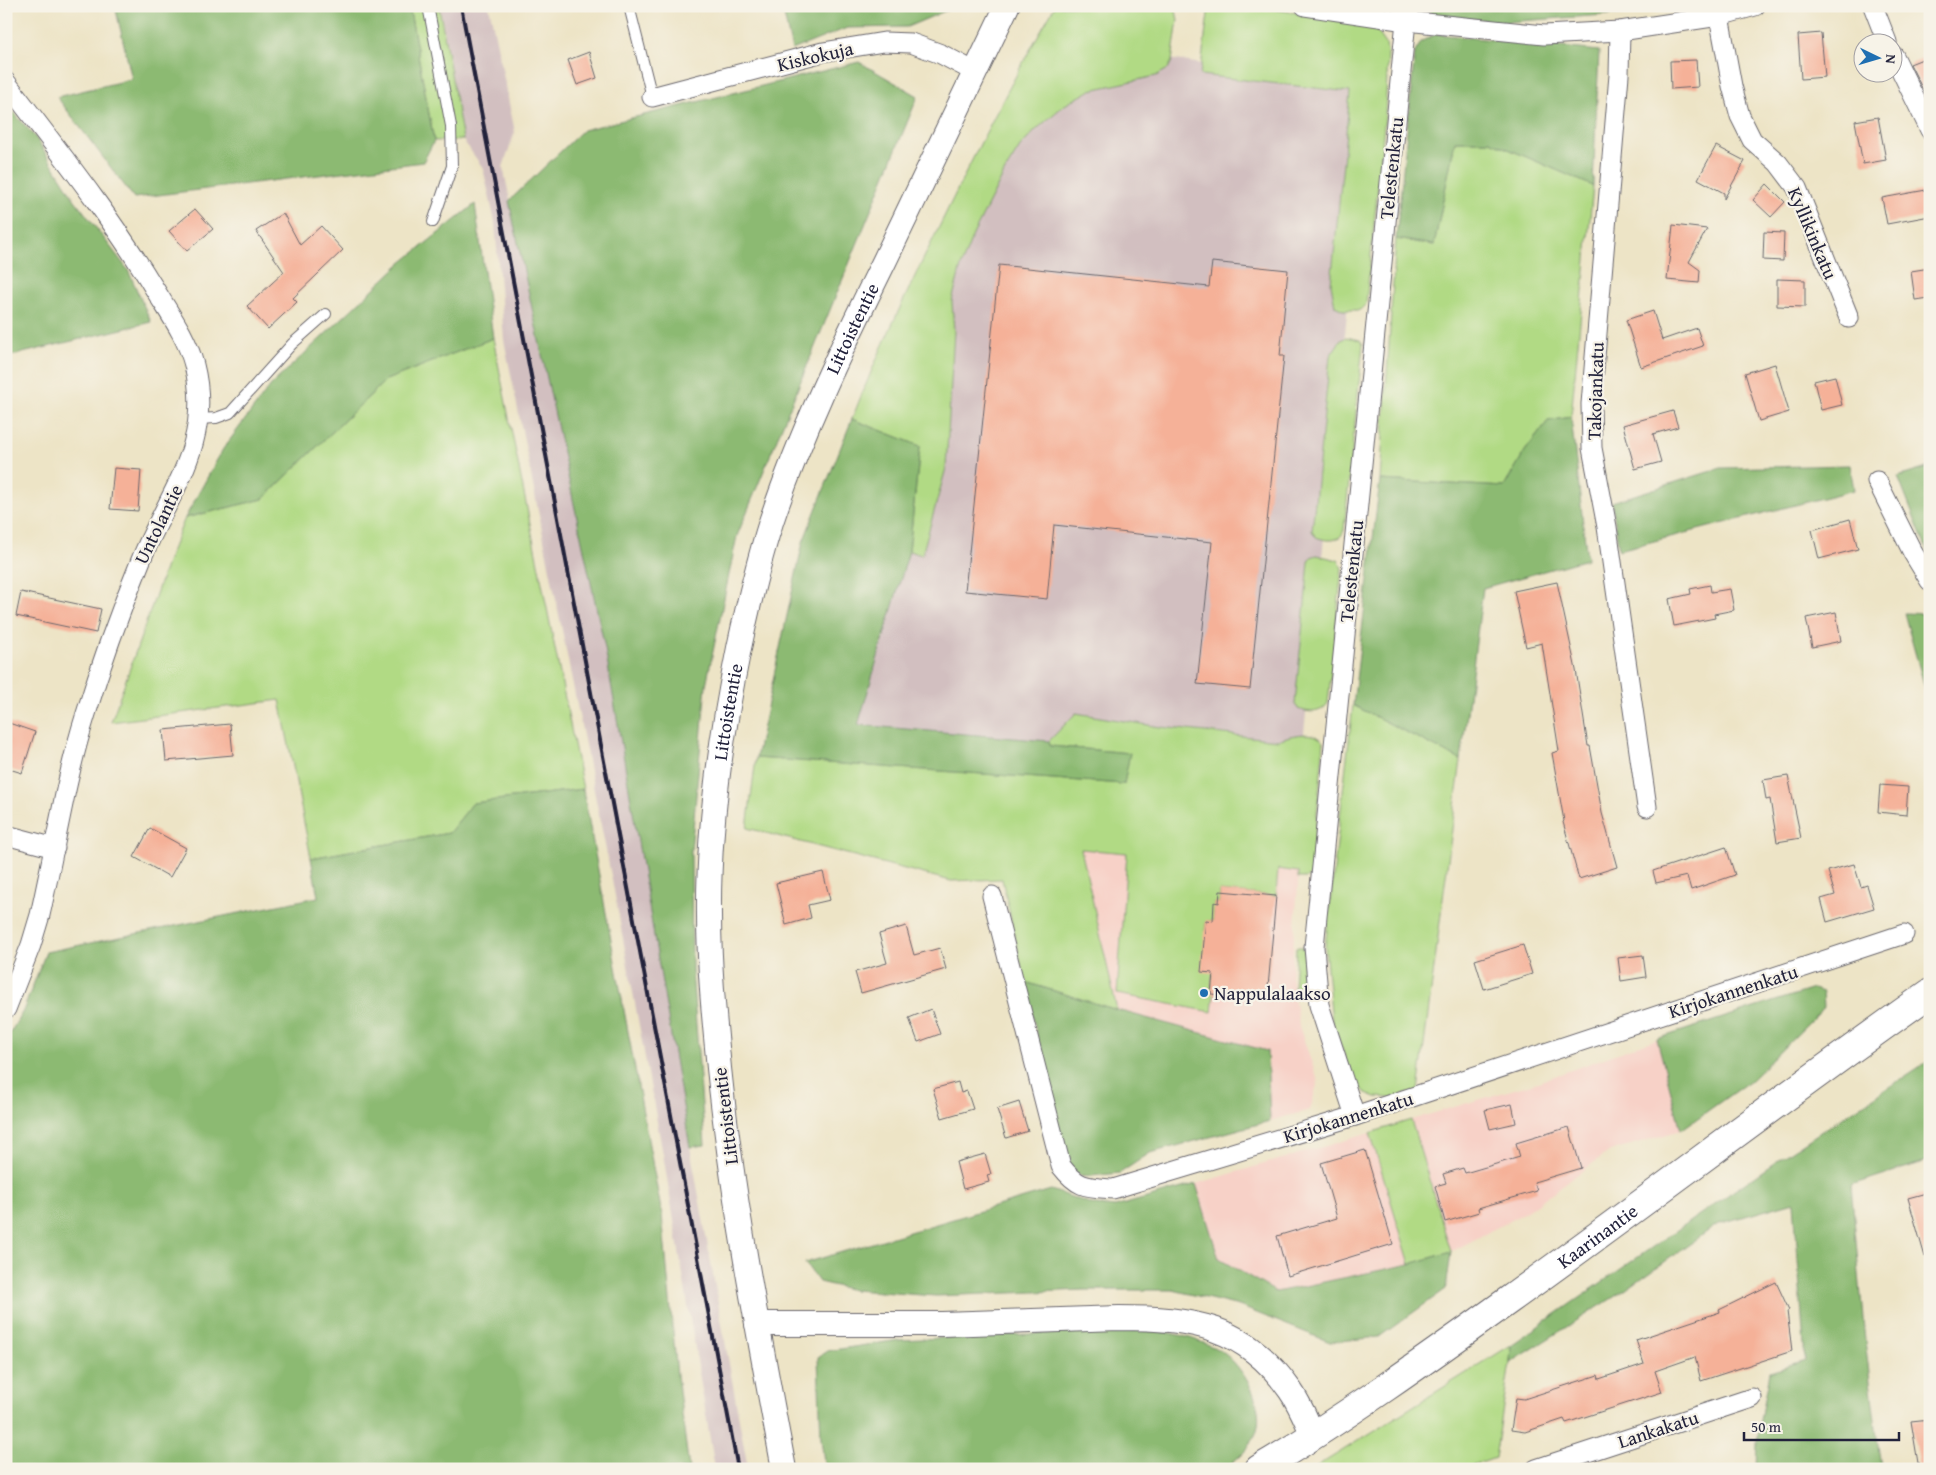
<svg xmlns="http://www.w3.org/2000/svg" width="1936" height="1475" font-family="'Gentium Book Plus',serif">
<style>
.built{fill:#f7d1c7}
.industrial{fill:#d2bfc0}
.green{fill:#b1da84;stroke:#6a7e60}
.forest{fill:#8cba72;stroke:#576e56}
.building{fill:#f5b198}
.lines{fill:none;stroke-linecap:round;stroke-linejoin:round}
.service-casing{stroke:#69666c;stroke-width:12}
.minor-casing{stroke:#69666c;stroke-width:21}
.tertiary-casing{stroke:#69666c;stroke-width:26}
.secondary-casing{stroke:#69666c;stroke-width:30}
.service{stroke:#fff;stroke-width:10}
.minor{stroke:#fff;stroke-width:19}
.tertiary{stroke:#fff;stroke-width:24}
.secondary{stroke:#fff;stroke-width:28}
.rail{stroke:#22223b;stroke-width:4}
.poi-dot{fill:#1f6fb2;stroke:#f7f3e8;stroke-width:2}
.labels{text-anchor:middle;stroke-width:4.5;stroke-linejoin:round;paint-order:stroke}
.street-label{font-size:19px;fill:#22223b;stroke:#f7f3e8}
.poi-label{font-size:19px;fill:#22223b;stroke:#f7f3e8;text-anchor:start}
</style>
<rect width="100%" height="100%" fill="#f7f3e8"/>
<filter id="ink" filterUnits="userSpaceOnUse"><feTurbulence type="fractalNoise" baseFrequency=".02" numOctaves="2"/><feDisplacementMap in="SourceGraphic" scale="10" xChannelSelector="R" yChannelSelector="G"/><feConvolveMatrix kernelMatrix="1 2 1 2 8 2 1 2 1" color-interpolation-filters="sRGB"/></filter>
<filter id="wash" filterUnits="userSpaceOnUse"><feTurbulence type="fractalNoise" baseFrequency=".0096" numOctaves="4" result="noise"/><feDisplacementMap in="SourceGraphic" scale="20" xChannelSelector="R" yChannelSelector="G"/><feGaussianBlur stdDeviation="1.12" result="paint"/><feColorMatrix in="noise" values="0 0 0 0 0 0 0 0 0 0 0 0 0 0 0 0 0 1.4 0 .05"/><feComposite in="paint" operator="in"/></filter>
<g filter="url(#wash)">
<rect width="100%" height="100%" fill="#ede4c6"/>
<!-- built -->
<g class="built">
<path d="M1081,848L1299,872L1291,977L1299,1026L1318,1081L1310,1110L1150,1153Z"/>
<path d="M1657,1039L1681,1130L1610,1151L1524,1213L1451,1252L1411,1120L1538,1082Z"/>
<path d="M1370,1133L1410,1264L1277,1292L1219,1259L1196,1184Z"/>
</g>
<!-- industrial -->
<g class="industrial">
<path d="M440,6H489L515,132L503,167L606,650L690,1147L748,1469H715L663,1154L613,885L504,340L495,222L483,168L463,140Z"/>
<path d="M1142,55L1370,89L1301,762L858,726L909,551L936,304L1021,121Z"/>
</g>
<!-- green -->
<g class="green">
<path d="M409,6H439L463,140L434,141Z"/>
<path d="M1055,6H1175L1178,20L1172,61L1168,69L1156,76L1091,90L1063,106L1038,128L1020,147L1005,171L973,235L961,266L952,301L954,331L946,468L922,555L909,551L920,446L852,419C878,351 910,286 942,221C977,149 1014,76 1055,6Z"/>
<path d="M1209,6H1253L1360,23L1369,25L1377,31L1386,44L1388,55L1385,116L1366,304L1360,310H1343L1335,306L1331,284L1350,92L1200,75Z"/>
<path d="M1455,141H1490L1593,186L1571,417L1548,421L1525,451L1504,487L1380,480L1396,239L1434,245Z"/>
<path d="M1346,337L1360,340L1363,344L1344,530C1340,543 1326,541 1316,537L1312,531L1330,356L1340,341Z"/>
<path d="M493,338L583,789L473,803L449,833L311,858L280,700L111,722L168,560L185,518L263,499L386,380Z"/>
<path d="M1317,555L1338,560L1342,568L1328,703C1321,714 1309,713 1298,709L1295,703L1309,562L1311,557Z"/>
<path d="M1353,705L1461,760L1418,1091L1391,1098L1376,1097L1364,1092L1353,1079L1332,1022L1325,947Z"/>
<path d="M1076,713L1160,727L1278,740C1291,735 1313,729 1324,742L1311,875L1307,878H1298V872L1278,869L1276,896L1220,891L1219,903H1214L1213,921H1206L1205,931L1216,932L1211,993L1214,994L1212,1012L1117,994L1127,853L1081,849L1117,1010L1025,982L1002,879L951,881L747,828L756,758L1124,784L1129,753L1050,746L1049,741Z"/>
<path d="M1298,947H1302L1305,950V985L1303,990L1297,992L1294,989L1296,948Z"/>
<path d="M1411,1120L1451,1252L1410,1264L1370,1133Z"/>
<path d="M1511,1345L1510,1363L1495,1458L1464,1469H1313Z"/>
</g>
<!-- forest -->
<g class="forest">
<path d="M115,6H409L434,141L423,162L134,198L57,97L132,79Z"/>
<path d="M782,6H957L907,27L847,28L792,50Z"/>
<path d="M1420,6H1677L1633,13L1506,22L1437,16Z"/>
<path d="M1436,34L1599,51L1593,186L1490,141H1455L1434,245L1396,239L1415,52L1422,41Z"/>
<path d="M859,62L918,96L737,536L706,685L691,851L692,971L705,1145L690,1147L605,648L509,201L583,130Z"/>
<path d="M6,104L36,138L75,200L128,270L151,322L6,357Z"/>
<path d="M475,204L493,338L386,380L263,499L185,518L223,449L271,385L400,264Z"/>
<path d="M1571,417L1587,559L1483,588L1461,760L1353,705L1380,480L1504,487L1525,451L1548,421Z"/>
<path d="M852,419L920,446L909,551L858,725L1049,741L1050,746L1130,753L1124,784L756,758L803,542Z"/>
<path d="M1850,465L1854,490L1619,550L1612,502L1721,468Z"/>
<path d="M1930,467V558L1898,477Z"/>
<path d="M1904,613L1930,614V706Z"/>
<path d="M583,789L662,1215L677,1375L689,1469H6V1040L23,1011L46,952L318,897L311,858L449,833L473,803Z"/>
<path d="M1025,982L1117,1010L1267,1051L1270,1121L1150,1153L1120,1173L1091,1176L1077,1175L1065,1160Z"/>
<path d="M1813,989L1823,992L1824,1008L1751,1080L1681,1130L1657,1039Z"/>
<path d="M1930,1060V1160L1851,1185L1865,1341L1881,1469H1756L1757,1441L1770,1372L1805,1361L1794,1202L1718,1224L1625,1290L1510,1363L1511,1345L1787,1154Z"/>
<path d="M1196,1184L1219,1259L1276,1292L1410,1264L1451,1252L1446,1289L1379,1337L1330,1342L1239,1306L1173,1290H1084L936,1296L853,1290L819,1282L805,1263L1051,1190L1095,1205L1115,1207Z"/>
<path d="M1118,1330C1146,1330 1175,1331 1201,1342C1209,1345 1219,1349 1225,1354C1245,1370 1266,1407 1256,1433C1250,1450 1237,1459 1223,1469H825L821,1439L818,1357L827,1351L899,1340Z"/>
</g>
<g id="blocks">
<!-- building -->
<g class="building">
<path d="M1821,33L1825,77L1801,79L1798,35Z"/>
<path d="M589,52L597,78L577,85L568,60Z"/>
<path d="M1930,56V104L1910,64Z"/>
<path d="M1696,60L1698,87L1671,89L1670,61Z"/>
<path d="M1878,117L1886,160L1863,164L1855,121Z"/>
<path d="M1716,146L1745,161L1724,199V193L1698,179Z"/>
<path d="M1767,184L1785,202L1771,217L1753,200Z"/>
<path d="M1926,190L1930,216L1887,224L1882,198Z"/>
<path d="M195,209L213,229L187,251L169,231Z"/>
<path d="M283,213L300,245L321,226L343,250L293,298L297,302L268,329L247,306L284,272L256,231Z"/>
<path d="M1673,225L1707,229L1689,262L1700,270L1699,283L1667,280Z"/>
<path d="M1764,232L1784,233L1783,261L1763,260Z"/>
<path d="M1212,262L1288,270L1280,356H1284L1250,689L1197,684L1212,542L1054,525L1047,599L965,591L999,265L1209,287Z"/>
<path d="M1930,268V298L1915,300L1911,271Z"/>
<path d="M1777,279L1805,280V307L1777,306Z"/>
<path d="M1653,311L1662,340L1697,328L1703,346L1641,367L1626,320Z"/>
<path d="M1775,364L1789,412L1759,421L1745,373Z"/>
<path d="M1835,376L1842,405L1821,410L1814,381Z"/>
<path d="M1673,411L1678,427L1653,434L1661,462L1635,469L1623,425Z"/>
<path d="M114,468L141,470L138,511L110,509Z"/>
<path d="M1850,519L1858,549L1819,559L1812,530Z"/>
<path d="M1557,582L1576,670L1588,746H1590L1602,813L1617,867L1579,879L1563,822L1564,821L1552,753L1559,751L1542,643L1526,647L1514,591Z"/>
<path d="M1710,585L1711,592L1730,589L1734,610L1714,614L1715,618L1674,626L1669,599L1691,594L1690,589Z"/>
<path d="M21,592L101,609L96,633L16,616Z"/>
<path d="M1836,612L1841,641L1812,647L1806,618Z"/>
<path d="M6,722L35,732L22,773L6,768Z"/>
<path d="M230,724L233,755L166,761L163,730Z"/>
<path d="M1788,776L1801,838L1777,842L1770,799L1766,800L1763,780Z"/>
<path d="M1880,785L1908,787L1906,815L1878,812Z"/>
<path d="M150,828L186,848L170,877L134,857Z"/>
<path d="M1726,847L1735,875L1691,890L1687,876L1656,883L1653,871Z"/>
<path d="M1854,864L1861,887L1867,885L1874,908L1827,922L1821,899L1835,895L1828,871Z"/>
<path d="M823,872L830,900L808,905L811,918L786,925L776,883Z"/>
<path d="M1220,891L1276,896L1267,999L1211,994L1213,973L1201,972L1206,920L1213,921L1214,902L1219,903Z"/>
<path d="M906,926L914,955L940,948L946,969L861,993L855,972L887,963L879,934Z"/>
<path d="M1523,945L1532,974L1484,989L1475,960Z"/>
<path d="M1643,955L1646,977L1621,981L1618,958Z"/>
<path d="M931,1009L940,1034L918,1042L909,1018Z"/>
<path d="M958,1082L961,1093L967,1091L973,1109L942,1118L933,1089Z"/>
<path d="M1019,1102L1028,1131L1006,1138L997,1109Z"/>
<path d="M1512,1104L1516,1123L1490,1129L1485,1110Z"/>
<path d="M1569,1127L1581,1168L1534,1182L1537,1191L1478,1208L1479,1212L1445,1222L1435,1186L1446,1183L1443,1174L1463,1168L1465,1173L1520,1157L1516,1143Z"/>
<path d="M1365,1150L1393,1244L1288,1276L1277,1236L1337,1218L1321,1163Z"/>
<path d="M985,1154L991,1174L987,1175L989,1182L963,1189L956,1162Z"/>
<path d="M1930,1192V1256L1925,1257L1908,1198Z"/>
<path d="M1776,1282L1789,1310L1787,1311L1792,1351L1701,1381L1695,1357L1655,1371L1662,1392L1566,1423L1564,1419L1525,1432L1511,1430L1516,1398L1524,1399L1598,1375L1599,1379L1644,1364L1636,1340L1720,1312L1719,1310Z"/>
<path d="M1930,1419V1469H1919L1911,1421Z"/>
</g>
</g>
</g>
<g filter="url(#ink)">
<use href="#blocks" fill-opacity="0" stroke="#69666c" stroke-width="1"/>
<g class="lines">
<defs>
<g id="service">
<path d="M428,6L451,126L452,166L433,222"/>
<path d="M629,6L652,97"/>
<path d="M199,419L216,418L230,413L292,344L326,314"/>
</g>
<g id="minor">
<path d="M1305,6L1406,21L1544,35L1620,31L1719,16L1755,6"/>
<path d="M1873,6L1887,42"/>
<path d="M1719,16L1732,86L1740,116L1752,140L1778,163L1797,188L1849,318"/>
<path d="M1620,31L1619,75L1591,404L1592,448L1607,527L1647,807"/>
<path d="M1894,56L1930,130"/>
<path d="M6,82C57,149 110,215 154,288C169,313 187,337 194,365C214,444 168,493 141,560C120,611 101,664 85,717C65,781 55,849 40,915L31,945L6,1009"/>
<path d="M652,97L823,52L884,42L911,43L941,54L975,72"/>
<path d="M1877,481L1913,553L1930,581"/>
<path d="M6,835L55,848"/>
<path d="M992,896L1061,1166C1078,1188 1086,1187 1113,1189L1355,1116L1904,934"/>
<path d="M1355,1116L1319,1005L1314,947L1406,21L1410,6"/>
<path d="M1536,1469L1752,1398"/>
</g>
<g id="tertiary">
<path d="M757,1324H942L1119,1318C1192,1318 1245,1325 1290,1390C1300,1404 1306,1420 1313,1435"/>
<path id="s1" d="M784,1469C759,1335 733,1203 719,1068C714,1017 709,966 709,915C708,825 721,736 739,648C748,606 758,563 771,522C801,432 842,347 884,262C925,176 966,91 1007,6"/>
</g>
<g id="secondary">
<path id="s2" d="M1259,1469C1345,1418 1427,1359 1509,1300C1650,1199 1788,1093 1930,993"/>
</g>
</defs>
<!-- service casing -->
<use href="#service" class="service-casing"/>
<!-- minor casing -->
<use href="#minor" class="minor-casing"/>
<!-- tertiary casing -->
<use href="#tertiary" class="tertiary-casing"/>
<!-- secondary casing -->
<use href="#secondary" class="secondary-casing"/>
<!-- service -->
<use href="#service" class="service"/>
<!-- minor -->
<use href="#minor" class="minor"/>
<!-- tertiary -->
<use href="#tertiary" class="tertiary"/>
<!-- secondary -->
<use href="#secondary" class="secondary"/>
<!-- rail -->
<path class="rail" d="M461,6L738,1469"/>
</g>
</g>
<!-- markers -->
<circle class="poi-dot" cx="1204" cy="993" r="5"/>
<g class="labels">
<!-- street labels -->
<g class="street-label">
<text transform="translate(815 56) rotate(-13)" y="7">Kiskokuja</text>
<text transform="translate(1391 168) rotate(-84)" y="7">Telestenkatu</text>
<text transform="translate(1813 233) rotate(67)" y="7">Kyllikinkatu</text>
<text dy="7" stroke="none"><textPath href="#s1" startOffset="1169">Littoistentie</textPath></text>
<text transform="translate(1595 391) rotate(-88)" y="7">Takojankatu</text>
<text transform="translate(158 524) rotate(-64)" y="7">Untolantie</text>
<text transform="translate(1351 571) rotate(-84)" y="7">Telestenkatu</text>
<text dy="7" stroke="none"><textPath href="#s1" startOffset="764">Littoistentie</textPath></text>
<text transform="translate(1733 991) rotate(-18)" y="7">Kirjokannenkatu</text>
<text transform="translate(725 1116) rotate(-97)" y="7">Littoistentie</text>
<text transform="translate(1348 1117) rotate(-17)" y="7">Kirjokannenkatu</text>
<text dy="7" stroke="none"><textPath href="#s2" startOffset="411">Kaarinantie</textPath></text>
<text transform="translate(1658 1429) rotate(-18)" y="7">Lankakatu</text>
</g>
<!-- poi labels -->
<g class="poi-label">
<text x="1214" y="1000">Nappulalaakso</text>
</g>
</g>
<!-- margin -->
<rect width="1936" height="1475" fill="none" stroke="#f7f3e8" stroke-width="25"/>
<!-- north arrow -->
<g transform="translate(1878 58) rotate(95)"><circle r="24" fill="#f7f3e8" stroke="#a29fa3"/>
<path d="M0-4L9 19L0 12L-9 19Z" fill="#1f6fb2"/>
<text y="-8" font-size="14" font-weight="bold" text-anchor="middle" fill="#22223b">N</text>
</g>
<!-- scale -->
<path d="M1744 1432v8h155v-8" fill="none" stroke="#22223b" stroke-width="2.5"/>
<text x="1751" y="1432" font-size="15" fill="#22223b" stroke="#f7f3e8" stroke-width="4" paint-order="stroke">50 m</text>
</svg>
